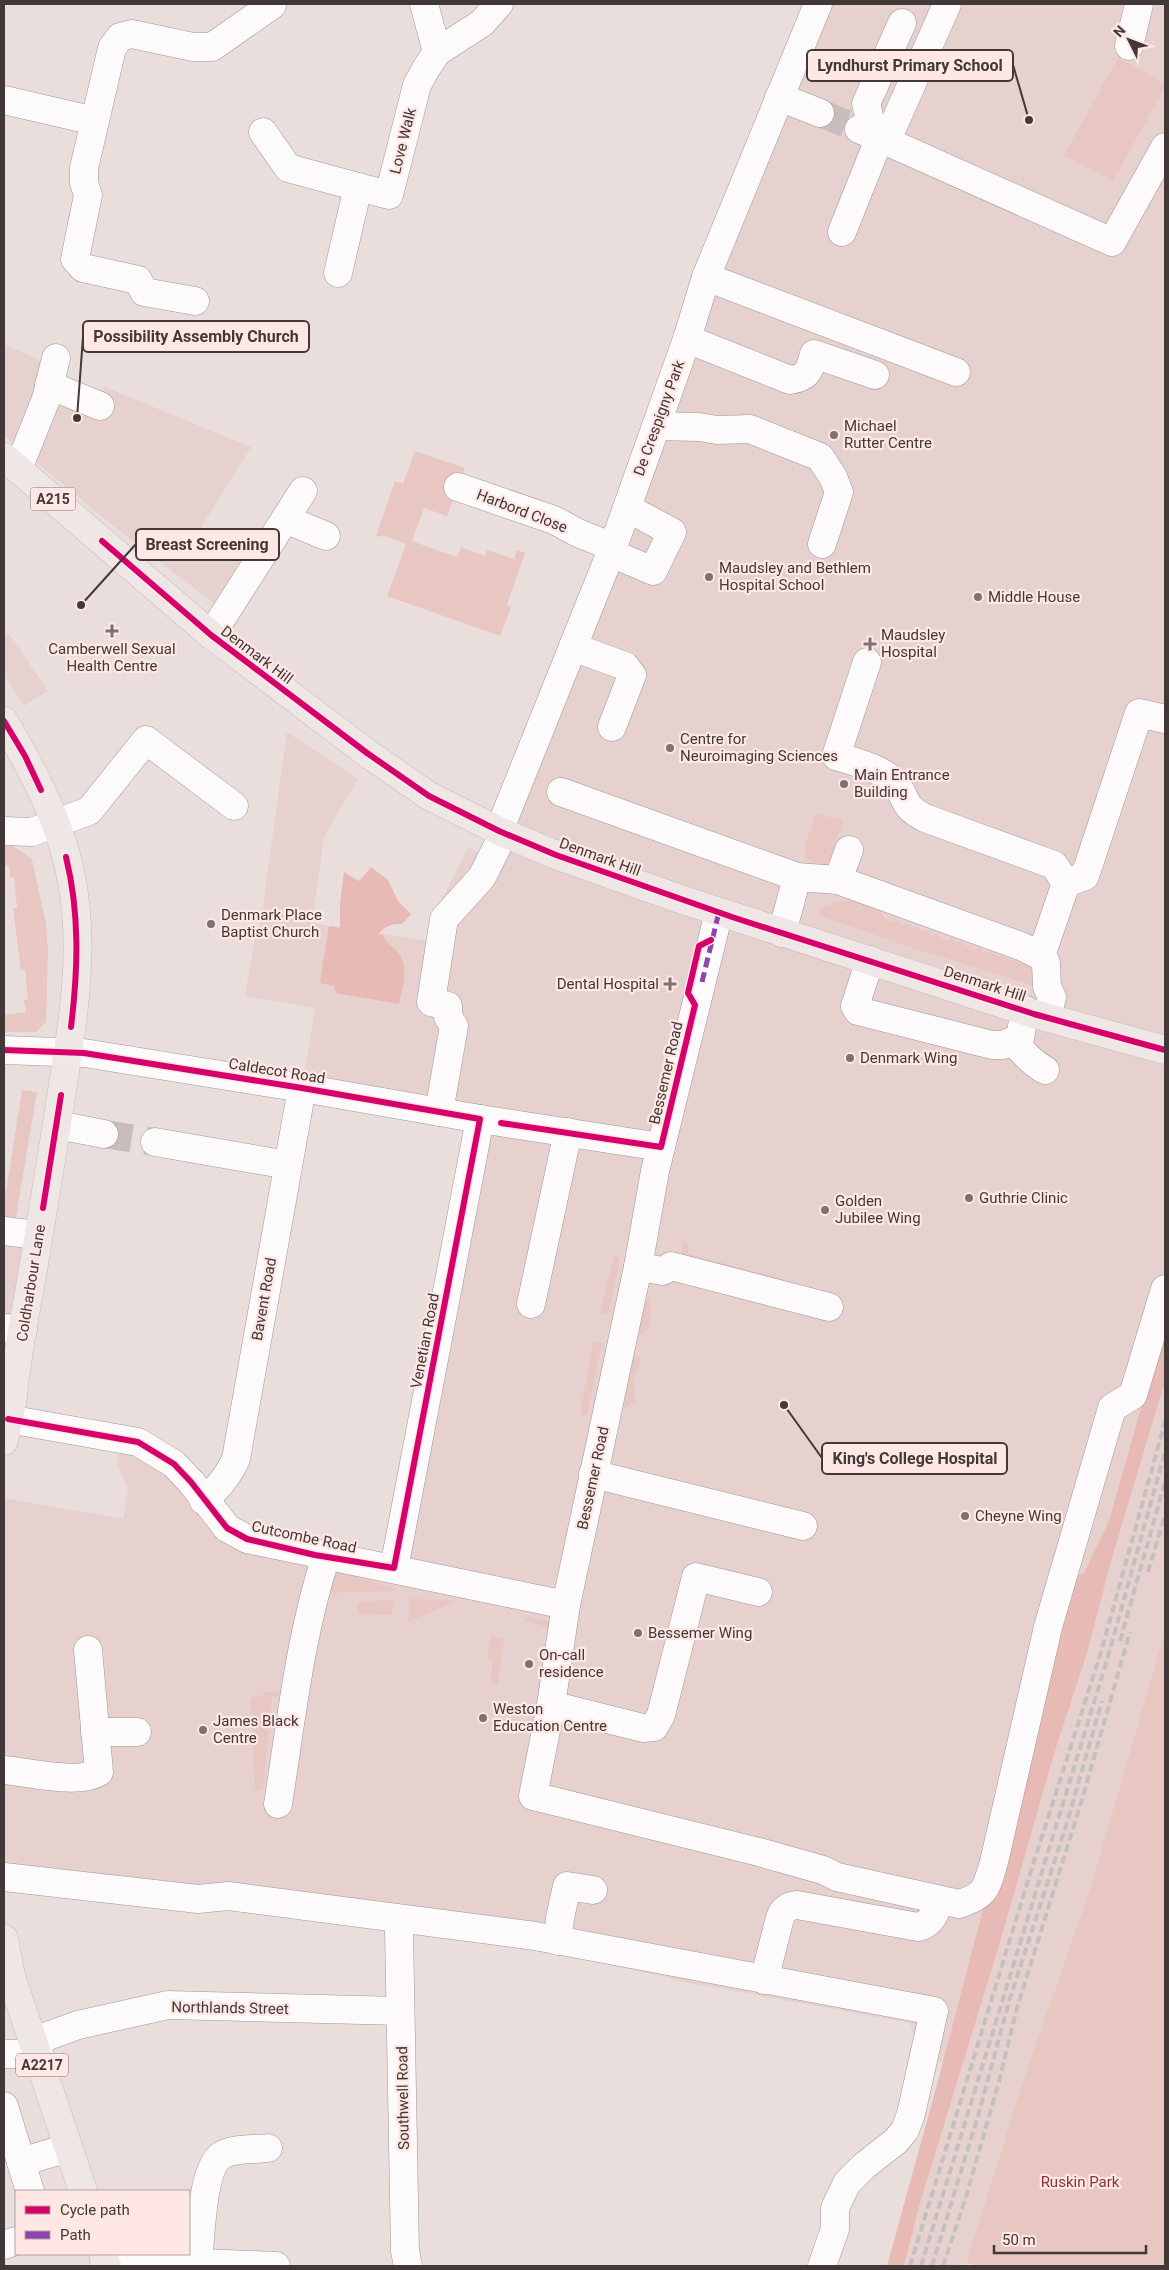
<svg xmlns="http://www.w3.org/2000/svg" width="1169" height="2270" font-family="Roboto,sans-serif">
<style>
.built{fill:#e6d1ce}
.green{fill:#e8c7c3}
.forest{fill:#e8bab5}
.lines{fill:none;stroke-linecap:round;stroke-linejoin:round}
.minor-tunnel{stroke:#c8bdbc;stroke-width:28;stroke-dasharray:28 14;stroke-linecap:butt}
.minor-casing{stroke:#9f9696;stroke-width:29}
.major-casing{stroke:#c3bcbc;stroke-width:29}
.minor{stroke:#fcfafa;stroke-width:28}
.major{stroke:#eee7e6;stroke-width:28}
.rail{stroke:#c3c0c0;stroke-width:4;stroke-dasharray:8 4;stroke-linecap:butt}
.quiet{stroke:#8e44ad;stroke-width:5;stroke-dasharray:10 5;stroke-linecap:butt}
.cycleway-casing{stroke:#fee7e4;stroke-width:9}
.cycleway{stroke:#d6006c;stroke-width:6}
.poi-dot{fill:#7c7271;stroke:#fee7e4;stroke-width:2}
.labels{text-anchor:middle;stroke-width:4.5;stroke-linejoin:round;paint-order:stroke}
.shield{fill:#fee7e4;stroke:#7a6c6b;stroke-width:1}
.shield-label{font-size:14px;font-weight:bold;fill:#413837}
.street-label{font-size:15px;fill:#413837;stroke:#fee7e4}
.poi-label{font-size:15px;fill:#413837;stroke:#fee7e4;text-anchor:start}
.park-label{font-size:15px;fill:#8b342e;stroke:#fee7e4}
.leader{fill:none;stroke:#413837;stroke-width:2}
.callout-dot{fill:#413837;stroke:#fee7e4;stroke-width:2}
.callout{fill:#fee7e4;stroke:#413837;stroke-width:2}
.callout-label{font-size:16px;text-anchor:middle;font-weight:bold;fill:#413837}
</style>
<rect width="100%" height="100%" fill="#eadedd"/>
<!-- built -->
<g class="built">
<path d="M818,4H1165V1631L1091,1886L1021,2087L965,2266H887L943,2063L909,2053L914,2039L910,2023L684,1982L489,1936L417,1926L4,1892V1498L123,1519L128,1490L117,1464L121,1439L138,1442L227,1528L394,1568L479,1124L302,1088L315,1008L245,996L255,936L258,937L259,934L287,732L358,779L324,837L312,923L429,941L433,917L468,847L483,855Z"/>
<path d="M4,344L44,362L36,384L95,409L105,387L251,447L200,529L246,567L220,608L110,523L4,436Z"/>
<path d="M9,634L48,691L24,706L4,675V637Z"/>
<path d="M4,1236L37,1241L23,1329L4,1327Z"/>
</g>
<!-- green -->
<g class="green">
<path d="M1118,58L1165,84V87L1113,181L1064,155Z"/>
<path d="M415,451L465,468L447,516L424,508L412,541L457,557L461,547L485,556L487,550L514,559L517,550L525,553L507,605L511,607L500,636L387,596L406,544L382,535L381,537L376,536L395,481L403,484Z"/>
<path d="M816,814L843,820L828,867L806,860L804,848Z"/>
<path d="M4,845H11L32,859L46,924L48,951L46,1022L36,1032H4V1015L26,1012L24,1000L28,999L25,970H21L13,908H17L14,877H10L9,866H4Z"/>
<path d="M847,900L883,906L882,911L887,922L891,920L892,923L899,920L901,926L908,924L912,929L917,926L922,932L928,930L931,936L938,933L945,941L952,939L956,944L961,941L964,946L971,945L974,950L980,948L984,953L988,952L1035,968L1036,986L909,947L818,915L819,908Z"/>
<path d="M22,1090L37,1092L16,1217L4,1222V1204Z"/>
<path d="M684,1242L688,1243V1254L783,1279L782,1285L683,1257L681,1252Z"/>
<path d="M614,1256L620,1258L608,1314L600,1312Z"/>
<path d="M650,1296L651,1309L649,1328L634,1340L638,1312Z"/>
<path d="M593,1342L602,1343L587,1416L580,1414Z"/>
<path d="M625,1354L642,1358L633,1381L636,1400L626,1408L621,1406Z"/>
<path d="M339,1571L396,1589L394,1591L325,1593L331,1575L335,1576Z"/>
<path d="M393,1599L392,1615L357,1614L358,1603Z"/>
<path d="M410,1599L459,1600L408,1622Z"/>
<path d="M526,1617L554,1622L553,1629L524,1620Z"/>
<path d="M1165,1631V2266H980L966,2263L1021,2087L1091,1886Z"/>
<path d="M490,1636L504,1638L498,1684L490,1683L493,1660L487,1659Z"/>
<path d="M281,1691L280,1696L272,1697L263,1789L255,1790L251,1698L262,1696L264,1692Z"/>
</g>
<!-- forest -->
<g class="forest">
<path d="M371,867L388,880L398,901L411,914L402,924C392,924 385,925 379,934L383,935C388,945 388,943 396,950C410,964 403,987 399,1004L336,993L334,986L320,983L329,926L340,928V904L344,872L359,881Z"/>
<path d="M1161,1338L1165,1339V1381L1111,1561L1087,1653L1053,1757L1000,1942L920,2203L905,2261L903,2266H887L938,2081L1070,1578L1084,1573L1109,1521Z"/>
</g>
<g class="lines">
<!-- minor-tunnel -->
<g class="minor-tunnel">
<path d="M820,113L859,129"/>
<path d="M104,1134L155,1142"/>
</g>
<defs>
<g id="minor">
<path d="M424,4L437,52"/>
<path d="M1129,46L1139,4"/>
<path d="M779,97L820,113"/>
<path d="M4,100L95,121L84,168V183L88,195L75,259L83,268L138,280L144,292L195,301"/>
<path d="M95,121L112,48L120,37L132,34L193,47H212L272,5"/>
<path d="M859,129L1112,242L1165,147"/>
<path d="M263,132L288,168L358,187"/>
<path d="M874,135L866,104L902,23"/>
<path d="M887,140L947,4"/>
<path d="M842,232L880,137"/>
<path d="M338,273L358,187L389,195L417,85L427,67L437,52L482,23L499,4"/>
<path d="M706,277L956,372"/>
<path d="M687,339L790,380C809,377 809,371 814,354L875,375"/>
<path d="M49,385L100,406"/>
<path d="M656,426L699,427L717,430L750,429L820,457L833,477L839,492L822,544"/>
<path d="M18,469L46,399L56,358"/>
<path d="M458,487L554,520L578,533L613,547"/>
<path d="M285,519L326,536"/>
<path d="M611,553L653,571L672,532L627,508"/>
<path d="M211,635L303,491"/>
<path d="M573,647L625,666L632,675L612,727"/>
<path d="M867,662L836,756C854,762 879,767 893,781C909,797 899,805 925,818L1054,865L1066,883"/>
<path d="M561,792L797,877L838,880L1023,947L1041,956L1046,963L1047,987L1052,997L1047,1017"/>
<path d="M4,831L32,832L89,811L146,740L234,806"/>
<path d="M499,831L613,547L687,339L706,277L818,4"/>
<path d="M838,880L849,850"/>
<path d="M719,912L655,1171L638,1267L566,1605L551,1705L533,1796L759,1852L823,1870L837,1877L959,1904C987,1895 986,1888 994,1862L1048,1627L1112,1408L1133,1395L1165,1289"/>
<path d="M782,933L797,877"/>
<path d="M1041,956L1066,883L1085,876L1139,713L1165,719"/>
<path d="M870,960L855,1006L858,1011L992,1045H1003L1020,1038L1025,1010"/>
<path d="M1014,1042C1023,1053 1032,1063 1045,1070"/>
<path d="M4,1050L84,1053L302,1088L480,1119L661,1147"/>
<path d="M439,1112L454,1026L448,1017V1006L431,1002L444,919L482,877L504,833"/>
<path d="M57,1125L104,1134"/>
<path d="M155,1142L288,1165"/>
<path d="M4,1231L38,1235"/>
<path d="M638,1267L663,1271L671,1266L829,1307"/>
<path d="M531,1304L568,1132"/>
<path d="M4,1328L23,1329"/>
<path d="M8,1419L138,1442L174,1464L191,1482L227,1528L247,1539L566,1605"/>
<path d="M593,1474L803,1526"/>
<path d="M203,1500C219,1488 228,1476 236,1459L302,1088"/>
<path d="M394,1568L480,1119"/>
<path d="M551,1705L643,1728L654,1727L661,1715L696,1577L758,1592"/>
<path d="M95,1732H137"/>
<path d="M4,1770C28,1772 79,1785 99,1772L88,1650"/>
<path d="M278,1804C291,1722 300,1636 326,1556"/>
<path d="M4,1877L198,1899L228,1896L535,1936L934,2011L911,2114L905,2130L896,2141L864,2166L847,2183L835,2208V2229L822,2266"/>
<path d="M399,1930L405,2251L408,2266"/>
<path d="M558,1941L560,1918L567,1886L593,1890"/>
<path d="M764,1980L780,1918C783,1909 788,1906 797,1905L918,1927C932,1924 936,1912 939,1900"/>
<path d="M34,2041L78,2025L168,2005L400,2011"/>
<path d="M4,2054H39"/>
<path d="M4,2106L21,2162"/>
<path d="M30,2191L21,2162L68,2148"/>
<path d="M4,2245L16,2241"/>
<path d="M104,2259L276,2266"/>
<path d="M198,2263C201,2239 201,2168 222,2155C234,2148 254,2150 268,2148"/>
</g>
<g id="major">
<path d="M4,457L211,635L367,753L429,796L499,831L556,855L680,899L1034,1014L1165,1050"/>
<path d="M4,721C32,769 61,822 71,877C85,945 74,1016 63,1084C53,1150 42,1216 31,1282C24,1320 16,1359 13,1398L4,1441"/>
<path d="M4,1939L11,1976L83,2191"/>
<path d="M103,2254L107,2266"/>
</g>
</defs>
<!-- minor casing -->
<use href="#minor" class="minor-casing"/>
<!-- major casing -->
<use href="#major" class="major-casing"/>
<!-- minor -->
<use href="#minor" class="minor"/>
<!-- major -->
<use href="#major" class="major"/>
<!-- rail -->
<g class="rail">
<path d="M1148,1572L1165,1515"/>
<path d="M1120,1641L1165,1482"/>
<path d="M910,2266L1030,1874L1101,1652L1165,1422"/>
<path d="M921,2266L1107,1660L1165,1452"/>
<path d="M932,2266L978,2116L1010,1998L1066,1826L1102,1701"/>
<path d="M943,2266L966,2197L999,2081L1017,2008L1081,1803L1130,1632"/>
</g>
<!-- quiet -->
<path class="quiet" d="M702,982L719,912"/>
<defs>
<g id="cycleway">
<path d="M102,541L211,635L367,753L429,796L499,831L556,855L732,917L1034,1014L1165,1050"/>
<path d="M4,721L25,756L41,790"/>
<path d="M66,857C80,914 78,970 71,1027"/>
<path d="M4,1050L84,1053L302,1088L480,1119L394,1568L315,1555L247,1539L227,1528L191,1482L174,1464L138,1442L8,1419"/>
<path d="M501,1123L661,1147L695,1005L688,993L699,946L711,940"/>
<path d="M43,1208L61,1095"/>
</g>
</defs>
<!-- cycleway casing -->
<use href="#cycleway" class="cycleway-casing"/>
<!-- cycleway -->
<use href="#cycleway" class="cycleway"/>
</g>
<!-- markers -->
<g class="poi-dot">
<circle cx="834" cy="435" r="5"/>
<circle cx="709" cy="577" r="5"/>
<circle cx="978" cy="597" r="5"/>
<path d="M109.5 623.5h5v5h5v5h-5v5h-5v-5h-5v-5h5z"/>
<path d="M867.5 636.5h5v5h5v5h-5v5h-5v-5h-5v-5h5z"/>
<circle cx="670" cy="748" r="5"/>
<circle cx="844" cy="784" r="5"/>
<circle cx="211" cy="924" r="5"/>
<path d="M667.5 976.5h5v5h5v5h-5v5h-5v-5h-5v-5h5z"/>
<circle cx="850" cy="1058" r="5"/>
<circle cx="969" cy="1198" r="5"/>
<circle cx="825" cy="1210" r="5"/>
<circle cx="965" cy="1516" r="5"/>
<circle cx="638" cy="1633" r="5"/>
<circle cx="529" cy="1664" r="5"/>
<circle cx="483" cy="1718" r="5"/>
<circle cx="203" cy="1730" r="5"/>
</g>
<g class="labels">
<!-- shield labels -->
<g class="shield">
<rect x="30.5" y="487.5" width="45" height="23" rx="4"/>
<rect x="16" y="2053.5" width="52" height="23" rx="4"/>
</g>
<g class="shield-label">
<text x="53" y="504">A215</text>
<text x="42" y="2070">A2217</text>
</g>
<!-- street labels -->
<g class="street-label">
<text transform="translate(403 141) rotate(-76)" y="5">Love Walk</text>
<text transform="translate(659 418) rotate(-70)" y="5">De Crespigny Park</text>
<text transform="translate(522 511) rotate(21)" y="5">Harbord Close</text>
<text transform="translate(257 655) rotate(37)" y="5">Denmark Hill</text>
<text transform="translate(600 857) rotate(20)" y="5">Denmark Hill</text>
<text transform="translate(985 984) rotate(18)" y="5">Denmark Hill</text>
<text transform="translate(277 1071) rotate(9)" y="5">Caldecot Road</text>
<text transform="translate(666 1073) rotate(-77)" y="5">Bessemer Road</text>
<text transform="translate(31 1283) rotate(-81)" y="5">Coldharbour Lane</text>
<text transform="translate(264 1299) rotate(-80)" y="5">Bavent Road</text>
<text transform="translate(425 1341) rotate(-79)" y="5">Venetian Road</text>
<text transform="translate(593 1478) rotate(-78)" y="5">Bessemer Road</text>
<text transform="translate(304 1537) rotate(12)" y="5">Cutcombe Road</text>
<text transform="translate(230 2008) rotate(1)" y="5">Northlands Street</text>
<text transform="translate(403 2098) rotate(-91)" y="5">Southwell Road</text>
</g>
<!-- poi labels -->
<g class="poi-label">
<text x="844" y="431">Michael<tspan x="844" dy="17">Rutter Centre</tspan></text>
<text x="719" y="573">Maudsley and Bethlem<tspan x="719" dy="17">Hospital School</tspan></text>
<text x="988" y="602">Middle House</text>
<text x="881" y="640">Maudsley<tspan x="881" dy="17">Hospital</tspan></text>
<text x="112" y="654" text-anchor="middle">Camberwell Sexual<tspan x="112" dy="17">Health Centre</tspan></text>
<text x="680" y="744">Centre for<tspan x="680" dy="17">Neuroimaging Sciences</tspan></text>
<text x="854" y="780">Main Entrance<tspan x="854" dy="17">Building</tspan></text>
<text x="221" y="920">Denmark Place<tspan x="221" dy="17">Baptist Church</tspan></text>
<text x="659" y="989" text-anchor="end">Dental Hospital</text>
<text x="860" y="1063">Denmark Wing</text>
<text x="979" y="1203">Guthrie Clinic</text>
<text x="835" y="1206">Golden<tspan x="835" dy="17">Jubilee Wing</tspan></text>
<text x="975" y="1521">Cheyne Wing</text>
<text x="648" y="1638">Bessemer Wing</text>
<text x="539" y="1660">On-call<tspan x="539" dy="17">residence</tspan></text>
<text x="493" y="1714">Weston<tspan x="493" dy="17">Education Centre</tspan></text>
<text x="213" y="1726">James Black<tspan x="213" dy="17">Centre</tspan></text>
</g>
<!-- park labels -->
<g class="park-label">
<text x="1080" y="2187">Ruskin Park</text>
</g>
</g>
<!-- callouts -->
<path class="leader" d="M1029 120L1013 65M77 418L83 337M81 605L136 544M784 1405L822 1458"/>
<g class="callout-dot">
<circle cx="1029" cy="120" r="5"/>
<circle cx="77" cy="418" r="5"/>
<circle cx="81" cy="605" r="5"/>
<circle cx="784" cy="1405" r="5"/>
</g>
<g class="callout">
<rect x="807" y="50" width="206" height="31" rx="5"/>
<rect x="83" y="321" width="226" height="31" rx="5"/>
<rect x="136" y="529" width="143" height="31" rx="5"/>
<rect x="822" y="1443" width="185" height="31" rx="5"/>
</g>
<g class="callout-label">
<text x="910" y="71">Lyndhurst Primary School</text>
<text x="196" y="342">Possibility Assembly Church</text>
<text x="207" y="550">Breast Screening</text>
<text x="915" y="1464">King's College Hospital</text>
</g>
<!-- border -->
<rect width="1169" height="2270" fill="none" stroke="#413837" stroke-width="10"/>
<!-- legend -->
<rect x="15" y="2190" width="175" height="65" fill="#fee7e4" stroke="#b2a19f"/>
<rect x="25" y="2206" width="25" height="8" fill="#d6006c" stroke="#b2a19f"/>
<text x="60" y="2215" font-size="15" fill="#413837">Cycle path</text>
<rect x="25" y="2231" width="25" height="8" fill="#8e44ad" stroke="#b2a19f"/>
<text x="60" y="2240" font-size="15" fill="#413837">Path</text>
<!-- north arrow -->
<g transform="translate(1129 40) rotate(312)" stroke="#fee7e4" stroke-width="4" paint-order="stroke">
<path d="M0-4L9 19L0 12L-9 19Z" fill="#413837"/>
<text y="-8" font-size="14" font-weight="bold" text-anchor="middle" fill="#413837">N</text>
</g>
<!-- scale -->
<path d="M994 2245v8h152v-8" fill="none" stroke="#413837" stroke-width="2.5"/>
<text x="1002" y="2245" font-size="15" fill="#413837" stroke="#fee7e4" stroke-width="4" paint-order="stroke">50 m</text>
</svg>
